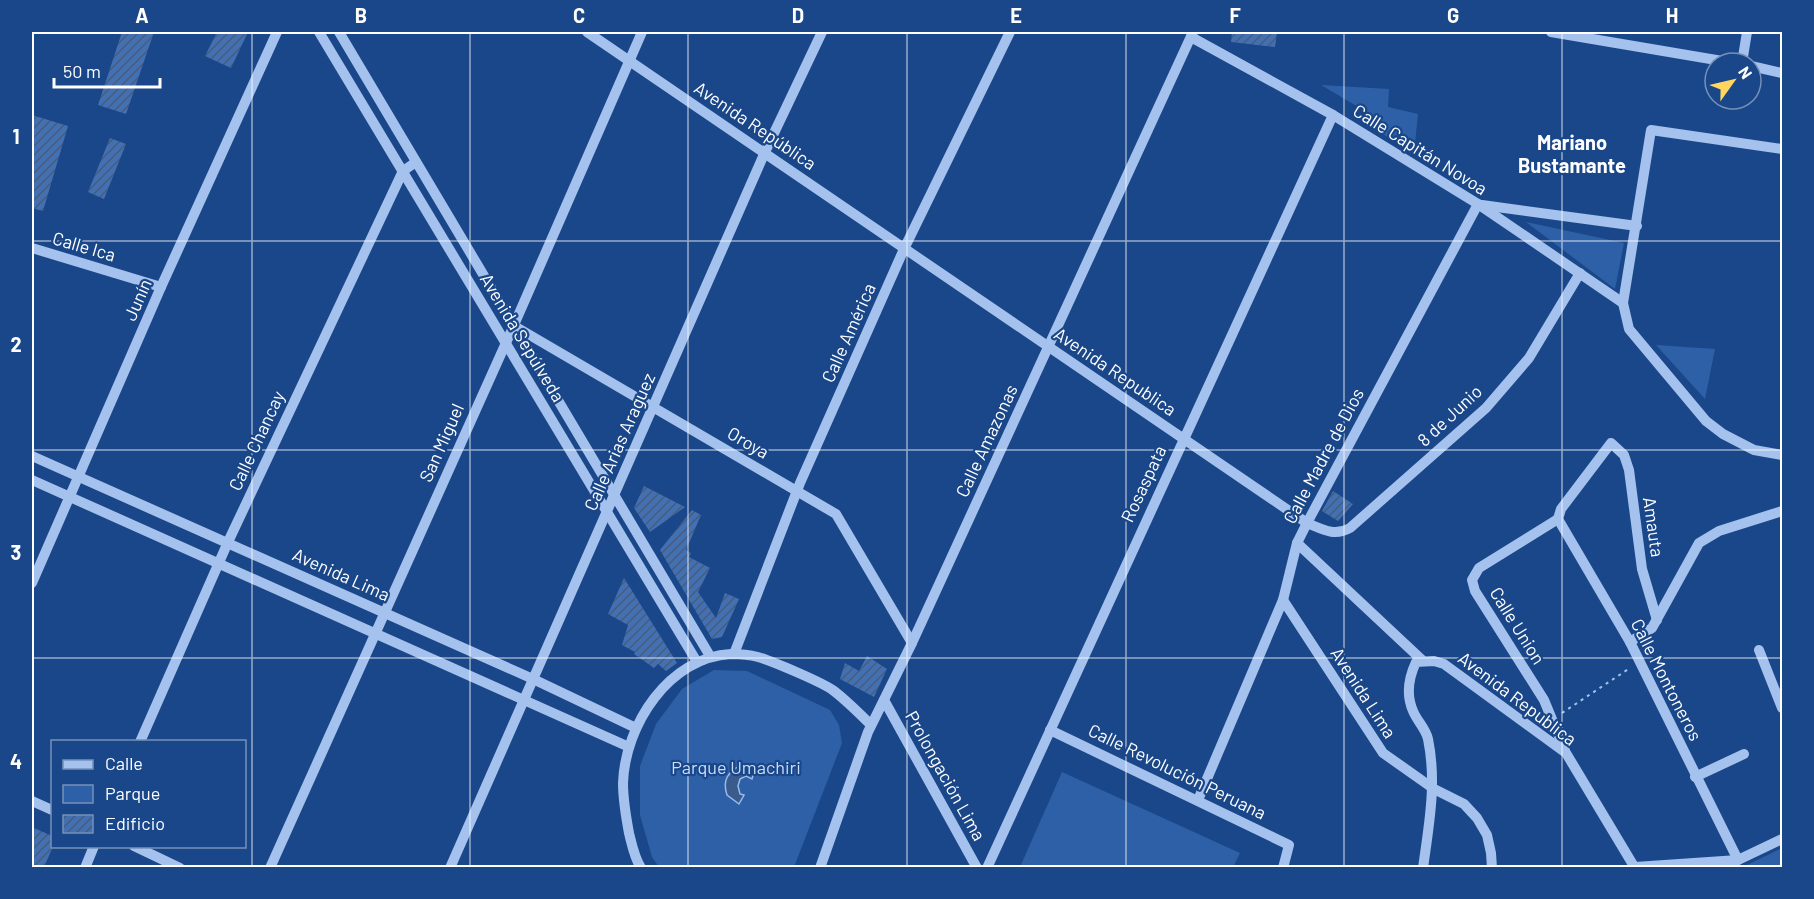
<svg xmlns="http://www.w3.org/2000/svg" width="1814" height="899" font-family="Barlow,sans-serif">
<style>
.green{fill:#2d60a7}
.water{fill:#3a5b8c;stroke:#96bcef;stroke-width:1.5}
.building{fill:url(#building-hatch)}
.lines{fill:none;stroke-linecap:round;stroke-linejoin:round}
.path{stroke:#a4c2ed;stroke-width:2;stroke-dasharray:3 4.5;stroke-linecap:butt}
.minor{stroke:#a4c2ed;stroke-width:10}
.grid{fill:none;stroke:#fff;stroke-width:1.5;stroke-opacity:0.55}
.labels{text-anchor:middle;stroke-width:4.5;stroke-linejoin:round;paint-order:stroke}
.street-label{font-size:18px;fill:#fff;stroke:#1a4789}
.park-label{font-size:18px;fill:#c9ddf9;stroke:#1a4789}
.neighbourhood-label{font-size:20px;font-weight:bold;fill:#fff;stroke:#1a4789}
.neatline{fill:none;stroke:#fff;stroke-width:2}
.grid-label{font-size:20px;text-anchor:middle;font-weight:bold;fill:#fff}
</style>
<defs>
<pattern id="building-hatch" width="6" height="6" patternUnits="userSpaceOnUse" patternTransform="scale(1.5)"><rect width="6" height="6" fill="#4370b2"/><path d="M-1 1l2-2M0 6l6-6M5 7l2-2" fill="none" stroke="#485c7a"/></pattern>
</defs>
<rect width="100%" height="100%" fill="#1a4789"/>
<!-- green -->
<g class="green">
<path d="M1321,85L1389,89L1388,107L1418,114L1414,153L1361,121L1365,111Z"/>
<path d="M1526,222L1624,243L1615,289Z"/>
<path d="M1656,345L1715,349L1705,399Z"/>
<path d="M714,670L747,671L830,710L839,725L842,743L794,867H659L652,857L640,815V766L656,724L682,689Z"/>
<path d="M1062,772L1240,853L1233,867H1020Z"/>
<path d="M1782,848V867H1743Z"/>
</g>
<!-- water -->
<path class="water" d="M741,765L755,769L752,779L746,776L740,779L738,786L740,794L744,795L739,804L727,795C722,780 728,772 741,765Z"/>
<!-- building -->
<g class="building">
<path d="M122,32H154L126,114L98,105Z"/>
<path d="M217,32H248L231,68L205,56Z"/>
<path d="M1232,32H1277L1275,47L1231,42Z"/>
<path d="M32,115L68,126L43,211L32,208Z"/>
<path d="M110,138L126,144L104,199L88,192Z"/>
<path d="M644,486L685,507L650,532L634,508Z"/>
<path d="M1333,491L1353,504L1338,521L1322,511Z"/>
<path d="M692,510L701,515L686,550L691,553L689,557L710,568L698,592L716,618L725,593L739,599L722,637L712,639L660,550Z"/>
<path d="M624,578L677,663L666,671L658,664L654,668L634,654L635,652L622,645L628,625L608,614Z"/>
<path d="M867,656L887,669L874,697L840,679L845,663L859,671Z"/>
<path d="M32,827L52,836V849L44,867H32Z"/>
</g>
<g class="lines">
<!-- path -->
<path class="path" d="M1562,713L1630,668"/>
<!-- minor -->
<g class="minor">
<path d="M319,32L697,662"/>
<path d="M339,32L710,656"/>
<path d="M587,32L1307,523C1322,529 1334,537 1350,528L1486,408L1529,358L1580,273"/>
<path d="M1551,32L1734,63"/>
<path d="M1191,37L1333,115L1478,204L1623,303"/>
<path d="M1742,63L1747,32"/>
<path d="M1751,66L1782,73"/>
<path d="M1782,149L1651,130L1623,303L1629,329L1706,421L1723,434L1754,450L1782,455"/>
<path d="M1482,205L1637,226"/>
<path d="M32,248L161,287"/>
<path d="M516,327L836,514L912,643"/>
<path d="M32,456L533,679L636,728"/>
<path d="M32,480L629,747"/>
<path d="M1558,519L1630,642L1738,860"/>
<path d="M1558,519L1479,568L1472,580L1475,591L1544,700L1565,751"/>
<path d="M1558,519L1561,509L1611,443L1624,455L1629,470L1642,569L1657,620"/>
<path d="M1297,543L1423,661"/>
<path d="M32,583L161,287L277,32"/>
<path d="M1283,600L1383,753L1434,789L1464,804L1477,818L1487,835L1491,853L1492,868"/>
<path d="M1630,642L1652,628L1699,543L1719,531L1782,511"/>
<path d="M1759,650L1782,708"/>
<path d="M734,654L800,483L904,249L1010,32"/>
<path d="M884,700L977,868"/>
<path d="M1050,730L1289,845L1283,868"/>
<path d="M140,742L228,542L403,171L416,162"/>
<path d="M1695,777L1744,754"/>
<path d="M1198,800L1283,600L1297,543L1307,523L1478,204"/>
<path d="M32,801L52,810"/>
<path d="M134,846L180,868"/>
<path d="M1635,867L1738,860L1782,839"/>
<path d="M85,868L94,846"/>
<path d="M270,868L514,325L642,32"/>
<path d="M450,868L765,152L822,32"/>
<path d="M641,868C634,857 632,845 629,833C626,817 623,799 623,783C625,725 669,657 731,654C739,654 750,655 758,657C772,661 824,683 834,691C847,701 859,713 871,725"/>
<path d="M820,868L868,732L912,643L1193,32"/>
<path d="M987,868L1333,115"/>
<path d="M1423,868C1429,824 1437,783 1428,739C1426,729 1417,721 1413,711C1406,695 1409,677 1416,662L1434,661L1444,664L1566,753L1635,868"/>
</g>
</g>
<!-- grid -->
<path class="grid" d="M252,32V868M470,32V868M688,32V868M907,32V868M1126,32V868M1344,32V868M1562,32V868M32,241H1782M32,450H1782M32,658H1782"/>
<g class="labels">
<!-- street labels -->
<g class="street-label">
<text transform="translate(755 126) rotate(34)" y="6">Avenida República</text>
<text transform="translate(1420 150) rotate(32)" y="6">Calle Capitán Novoa</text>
<text transform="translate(84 247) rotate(16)" y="6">Calle Ica</text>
<text transform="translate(138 300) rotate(-66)" y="6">Junín</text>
<text transform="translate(849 333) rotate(-66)" y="6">Calle América</text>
<text transform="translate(522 338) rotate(59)" y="6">Avenida Sepúlveda</text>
<text transform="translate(1115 372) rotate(34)" y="6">Avenida Republica</text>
<text transform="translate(1450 416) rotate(-43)" y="6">8 de Junio</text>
<text transform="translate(257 441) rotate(-65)" y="6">Calle Chancay</text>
<text transform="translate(987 441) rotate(-65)" y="6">Calle Amazonas</text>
<text transform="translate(620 442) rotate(-66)" y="6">Calle Arias Araguez</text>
<text transform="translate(442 443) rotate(-66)" y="6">San Miguel</text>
<text transform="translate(748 443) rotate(30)" y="6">Oroya</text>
<text transform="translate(1324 456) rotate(-62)" y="6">Calle Madre de Dios</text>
<text transform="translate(1144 484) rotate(-65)" y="6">Rosaspata</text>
<text transform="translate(1653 527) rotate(82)" y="6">Amauta</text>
<text transform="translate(341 575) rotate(24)" y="6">Avenida Lima</text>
<text transform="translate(1517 626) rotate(58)" y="6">Calle Union</text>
<text transform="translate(1666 680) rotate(63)" y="6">Calle Montoneros</text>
<text transform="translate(1363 693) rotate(57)" y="6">Avenida Lima</text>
<text transform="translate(1517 699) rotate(37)" y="6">Avenida Republica</text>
<text transform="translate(1177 772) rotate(26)" y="6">Calle Revolución Peruana</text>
<text transform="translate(945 776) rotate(61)" y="6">Prolongación Lima</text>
</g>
<!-- park labels -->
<g class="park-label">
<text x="736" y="774">Parque Umachiri</text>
</g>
<!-- neighbourhood labels -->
<g class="neighbourhood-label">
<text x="1572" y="150">Mariano<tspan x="1572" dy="23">Bustamante</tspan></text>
</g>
</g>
<!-- border -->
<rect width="1814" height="899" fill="none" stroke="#1a4789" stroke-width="66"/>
<!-- legend -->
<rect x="51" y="740" width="195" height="108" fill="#1a4789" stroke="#7691b8" stroke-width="1.5"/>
<rect x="63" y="760" width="30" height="9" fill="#a4c2ed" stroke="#7691b8" stroke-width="1.5"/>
<text x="105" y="770" font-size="18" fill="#ffffff">Calle</text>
<rect x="63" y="785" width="30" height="18" fill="#2d60a7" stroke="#7691b8" stroke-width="1.5"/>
<text x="105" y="800" font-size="18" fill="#ffffff">Parque</text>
<rect x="63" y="815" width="30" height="18" fill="url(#building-hatch)" stroke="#7691b8" stroke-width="1.5"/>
<text x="105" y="830" font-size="18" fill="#ffffff">Edificio</text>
<!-- north arrow -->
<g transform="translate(1733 81) rotate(56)"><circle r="28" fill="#1a4789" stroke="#7691b8" stroke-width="1.5"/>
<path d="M0-4.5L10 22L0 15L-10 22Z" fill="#fed660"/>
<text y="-9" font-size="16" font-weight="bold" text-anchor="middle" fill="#ffffff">N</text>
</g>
<!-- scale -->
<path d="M54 78v9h106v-9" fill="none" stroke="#ffffff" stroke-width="3"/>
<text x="63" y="78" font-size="18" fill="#ffffff" stroke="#1a4789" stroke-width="4.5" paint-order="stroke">50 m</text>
<rect x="33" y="33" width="1748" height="833" class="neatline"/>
<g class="grid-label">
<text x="142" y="23">A</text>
<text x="361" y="23">B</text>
<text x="579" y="23">C</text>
<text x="798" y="23">D</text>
<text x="1016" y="23">E</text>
<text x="1235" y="23">F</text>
<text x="1453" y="23">G</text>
<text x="1672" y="23">H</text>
<text x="16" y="144">1</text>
<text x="16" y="352">2</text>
<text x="16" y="560">3</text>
<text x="16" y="769">4</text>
</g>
</svg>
